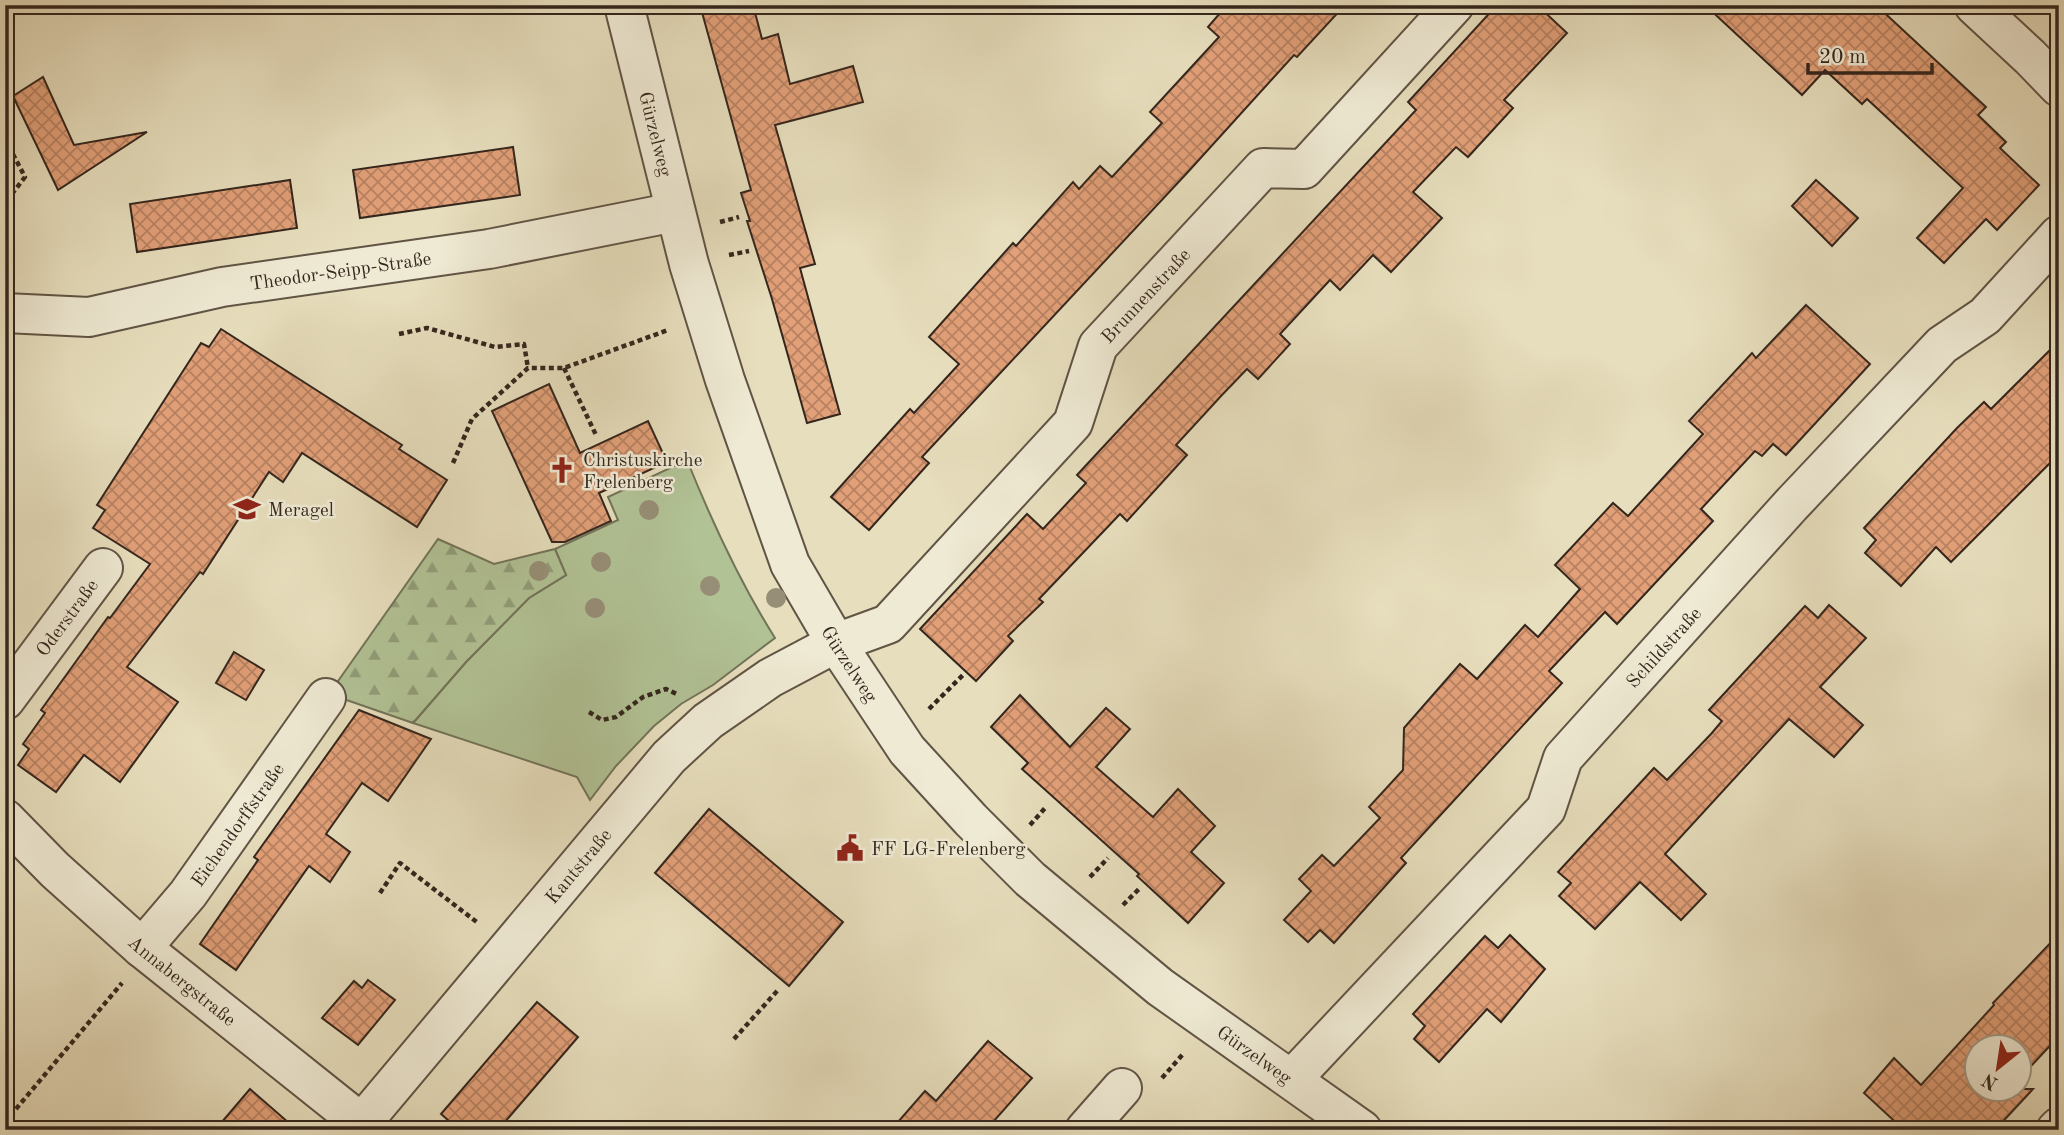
<svg xmlns="http://www.w3.org/2000/svg" width="2064" height="1135" font-family="'Old Standard TT',serif">
<style>
.grass{fill:#b1c295;stroke:#727459;stroke-width:2}
.forest{fill:url(#forest-firs);stroke:#727459;stroke-width:2}
.building{fill:url(#building-cross-hatch);stroke:#34261d;stroke-width:2}
.lines{fill:none;stroke-linecap:round;stroke-linejoin:round}
.minor-casing{stroke:#615445;stroke-width:42}
.path{stroke:#34261d;stroke-width:4.5;stroke-dasharray:5 3.5;stroke-linecap:butt}
.minor{stroke:#efead4;stroke-width:38}
.tree{fill:#968e76}
.labels{text-anchor:middle;stroke-width:5;stroke-linejoin:round;paint-order:stroke}
.street-label{font-size:19px;fill:#34261d;stroke:#efead4}
.poi-label{font-size:19px;fill:#34261d;stroke:#efead4;text-anchor:start}
</style>
<defs>
<pattern id="forest-firs" width="22" height="20" patternUnits="userSpaceOnUse" patternTransform="scale(1.75)"><rect width="22" height="20" fill="#b1c295"/><path d="M5 1l3.5 6h-7zM16 11l3.5 6h-7z" fill="#919d79"/></pattern>
<pattern id="building-cross-hatch" width="8" height="8" patternUnits="userSpaceOnUse" patternTransform="scale(1.75)"><rect width="8" height="8" fill="#e2a078"/><path d="M0 0l8 8M0 8l8-8" fill="none" stroke="#b88262"/></pattern>
</defs>
<rect width="100%" height="100%" fill="#e7debd"/>
<filter id="stains"><feTurbulence type="fractalNoise" baseFrequency=".00286" numOctaves="4"/><feColorMatrix values="0 0 0 0 .2 0 0 0 0 .09 0 0 0 0 .02 0 0 0 .5 -.17"/></filter>
<radialGradient id="worn" r=".72"><stop offset=".6" stop-color="#630" stop-opacity="0"/><stop offset="1" stop-color="#630" stop-opacity=".3"/></radialGradient>
<!-- grass -->
<path class="grass" d="M687,460C712,522 739,581 775,638L713,685L681,704L654,726L616,766L590,800L577,777L413,723L466,662L529,598L566,575L555,549L618,520L608,497Z"/>
<!-- forest -->
<path class="forest" d="M438,539L494,564L555,549L566,575L529,598L466,662L413,723L329,694Z"/>
<!-- building -->
<g class="building">
<path d="M700,5H753L762,39L778,34L790,84L853,66L863,102L775,125L815,264L800,268L840,414L807,423L772,299L747,221H750L741,193L751,190Z"/>
<path d="M1227,5H1345L1297,57L1294,55L1187,173L922,457L929,463L869,530L831,497L910,409L914,413L959,364L929,337L1013,243L1016,246L1073,182L1079,189L1100,166L1112,177L1162,123L1150,112L1219,37L1208,27Z"/>
<path d="M1497,5H1537L1567,33L1504,100L1513,108L1468,157L1456,147L1413,192L1442,218L1391,272L1373,255L1340,290L1330,280L1280,334L1290,344L1258,379L1247,369L1222,395L1176,445L1187,455L1127,521L1120,514L1039,599L1043,602L1008,636L1013,641L976,681L920,629L1027,514L1043,529L1086,483L1077,475L1416,110L1408,102Z"/>
<path d="M1705,5H1876L1986,107L1978,115L2006,142L2000,148L2039,185L1997,230L1986,219L1944,263L1917,238L1963,188L1867,99L1862,104L1825,70L1802,95Z"/>
<path d="M43,77L74,145L147,132L58,190L13,96Z"/>
<path d="M513,147L520,195L360,218L353,170Z"/>
<path d="M290,180L297,228L137,252L130,204Z"/>
<path d="M1816,180L1858,218L1832,246L1792,206Z"/>
<path d="M1806,305L1870,364L1786,455L1773,444L1762,456L1755,451L1701,509L1713,521L1617,624L1605,612L1549,671L1562,683L1401,858L1406,863L1334,943L1320,930L1308,942L1284,920L1311,891L1299,879L1322,855L1334,866L1380,818L1369,807L1403,770L1404,728L1460,664L1477,679L1525,625L1538,637L1580,589L1555,565L1613,503L1628,516L1703,434L1689,421L1752,353L1756,358Z"/>
<path d="M221,329L402,445L399,449L447,480L417,527L302,453L283,482L269,472L203,574L200,572L127,667L178,702L120,782L84,755L56,792L18,765L29,749L23,744L45,713L41,710L108,617L110,618L150,564L93,528L105,510L97,505L201,343L209,347Z"/>
<path d="M2059,341V454L1951,562L1936,547L1901,586L1865,553L1876,540L1864,528L1957,428L1984,402L1991,409Z"/>
<path d="M549,384L580,453L648,421L667,462L599,493L611,521L565,542H552L492,411Z"/>
<path d="M1829,605L1866,638L1820,687L1863,725L1834,757L1789,719L1665,854L1706,894L1681,920L1640,882L1595,929L1559,896L1571,883L1558,872L1654,768L1667,780L1711,734L1722,721L1709,710L1805,606L1818,618Z"/>
<path d="M234,652L264,670L246,700L216,683Z"/>
<path d="M1020,695L1070,747L1106,708L1130,729L1096,767L1153,817L1178,789L1215,826L1191,852L1224,883L1188,923L1137,876L1139,874L1022,769L1028,763L991,727Z"/>
<path d="M359,710L431,739L388,801L362,783L326,834L350,852L330,882L309,866L236,970L200,944L258,860L254,857Z"/>
<path d="M709,809L843,922L789,986L655,873Z"/>
<path d="M2059,934V1036L2019,1079V1047H1977V1089H2033L1995,1130H1904L1864,1093L1894,1058L1921,1085L1994,1005L1993,1003Z"/>
<path d="M1510,935L1545,969L1501,1022L1487,1009L1439,1062L1414,1039L1425,1026L1413,1014L1485,936L1498,948Z"/>
<path d="M368,980L395,1000L358,1045L322,1018L354,981L362,988Z"/>
<path d="M537,1002L578,1037L498,1130H459L441,1114Z"/>
<path d="M988,1041L1032,1078L986,1130H891L925,1091L936,1101Z"/>
<path d="M250,1089L297,1130H215Z"/>
</g>
<g class="lines">
<defs>
<g id="minor">
<path id="s1" d="M624,5L689,264L725,380L790,564L836,643L907,750L971,820L1030,879L1160,987L1362,1130"/>
<path d="M1974,5L2030,57L2059,87"/>
<path id="s2" d="M5,313L89,317L222,287L489,249L675,212"/>
<path id="s3" d="M5,700L103,568"/>
<path id="s4" d="M5,819L55,870L142,948L370,1130"/>
<path id="s5" d="M142,948L188,894L326,698"/>
<path id="s6" d="M1292,1079L1546,809L1563,758L1791,505L1942,345L1985,316L2059,235"/>
<path id="s7" d="M356,1130L669,757L708,721L770,678L836,643L888,624L1073,423L1098,346L1263,168L1304,169L1454,5"/>
<path d="M1085,1130L1122,1088"/>
<path d="M2056,1130L2059,1127"/>
</g>
</defs>
<!-- minor casing -->
<use href="#minor" class="minor-casing"/>
<!-- path -->
<g class="path">
<path d="M5,139L25,177L5,203"/>
<path d="M720,222L739,217"/>
<path d="M729,255L749,251"/>
<path d="M399,334L427,328L495,347L524,344L528,368"/>
<path d="M564,368L596,435"/>
<path d="M453,463L472,419L528,368H564L668,330"/>
<path d="M929,709L963,675"/>
<path d="M589,712L602,720L616,717L643,697L666,689L679,695"/>
<path d="M1030,825L1046,807"/>
<path d="M1090,877L1108,858"/>
<path d="M380,893L400,863L478,923"/>
<path d="M1123,905L1139,889"/>
<path d="M734,1039L778,990"/>
<path d="M1162,1078L1184,1053"/>
<path d="M5,1122L122,983"/>
</g>
<!-- minor -->
<use href="#minor" class="minor"/>
</g>
<!-- trees -->
<g class="tree">
<circle cx="649" cy="510" r="10"/>
<circle cx="601" cy="562" r="10"/>
<circle cx="539" cy="571" r="10"/>
<circle cx="710" cy="586" r="10"/>
<circle cx="776" cy="598" r="10"/>
<circle cx="595" cy="608" r="10"/>
</g>
<!-- icons -->
<defs>
<symbol id="church-bare" viewBox="-9 -9 18 18"><path d="M-1.2-6h2.4v3.5h3.3v2.4h-3.3V6h-2.4V-.1h-3.3v-2.4h3.3Z" fill="#8f2418" stroke="#efead4" stroke-width="2.5" paint-order="stroke"/></symbol>
<symbol id="school-bare" viewBox="-9 -9 18 18"><path d="M0-5L7-2L0 1L-7-2ZM-4 1L0 2.5L4 1V4Q0 6-4 4Z" fill="#8f2418" stroke="#efead4" stroke-width="2.5" paint-order="stroke"/></symbol>
<symbol id="civic-bare" viewBox="-9 -9 18 18"><path d="M-.6-6.5H3V-4.5H.6V-3L4-1V1h2V6H-6V1h2V-1L-.6-3ZM-1.2 2.5V6h2.4V2.5Z" fill="#8f2418" stroke="#efead4" stroke-width="2.5" paint-order="stroke"/></symbol>
</defs>
<g fill-rule="evenodd">
<use href="#church-bare" x="543" y="451" width="38" height="38"/>
<use href="#school-bare" x="228" y="490" width="38" height="38"/>
<use href="#civic-bare" x="831" y="829" width="38" height="38"/>
</g>
<g class="labels">
<!-- street labels -->
<g class="street-label">
<text dy="7" stroke="none"><textPath href="#s1" startOffset="133">Gürzelweg</textPath></text>
<text dy="7" stroke="none"><textPath href="#s2" startOffset="340">Theodor-Seipp-Straße</textPath></text>
<text dy="7" stroke="none"><textPath href="#s7" startOffset="1169">Brunnenstraße</textPath></text>
<text dy="7" stroke="none"><textPath href="#s3" startOffset="103">Oderstraße</textPath></text>
<text dy="7" stroke="none"><textPath href="#s6" startOffset="574">Schildstraße</textPath></text>
<text dy="7" stroke="none"><textPath href="#s1" startOffset="700">Gürzelweg</textPath></text>
<text dy="7" stroke="none"><textPath href="#s5" startOffset="156">Eichendorffstraße</textPath></text>
<text dy="7" stroke="none"><textPath href="#s7" startOffset="345">Kantstraße</textPath></text>
<text dy="7" stroke="none"><textPath href="#s4" startOffset="240">Annabergstraße</textPath></text>
<text dy="7" stroke="none"><textPath href="#s1" startOffset="1267">Gürzelweg</textPath></text>
</g>
<!-- poi labels -->
<g class="poi-label">
<text x="583" y="466">Christuskirche<tspan x="583" dy="22">Frelenberg</tspan></text>
<text x="268" y="516">Meragel</text>
<text x="871" y="855">FF LG-Frelenberg</text>
</g>
</g>
<!-- margin -->
<rect width="2064" height="1135" fill="none" stroke="#e7debd" stroke-width="28"/>
<rect x="7" y="7" width="2050" height="1121" fill="none" stroke="#34261d" stroke-width="3.5"/>
<rect x="14" y="14" width="2036" height="1107" fill="none" stroke="#34261d" stroke-width="2"/>
<!-- north arrow -->
<g transform="translate(1998 1068) rotate(210)"><circle r="33" fill="#efead4" stroke="#a49c8b" stroke-width="2"/>
<path d="M0-5L12 26L0 18L-12 26Z" fill="#8f2418"/>
<text y="-10" font-size="19" font-weight="bold" text-anchor="middle" fill="#34261d">N</text>
</g>
<!-- scale -->
<path d="M1808 63v10h124v-10" fill="none" stroke="#34261d" stroke-width="3.5"/>
<text x="1819" y="63" font-size="21" fill="#34261d" stroke="#efead4" stroke-width="5" paint-order="stroke">20 m</text>
<rect width="100%" height="100%" filter="url(#stains)"/>
<rect width="100%" height="100%" fill="url(#worn)"/>
</svg>
